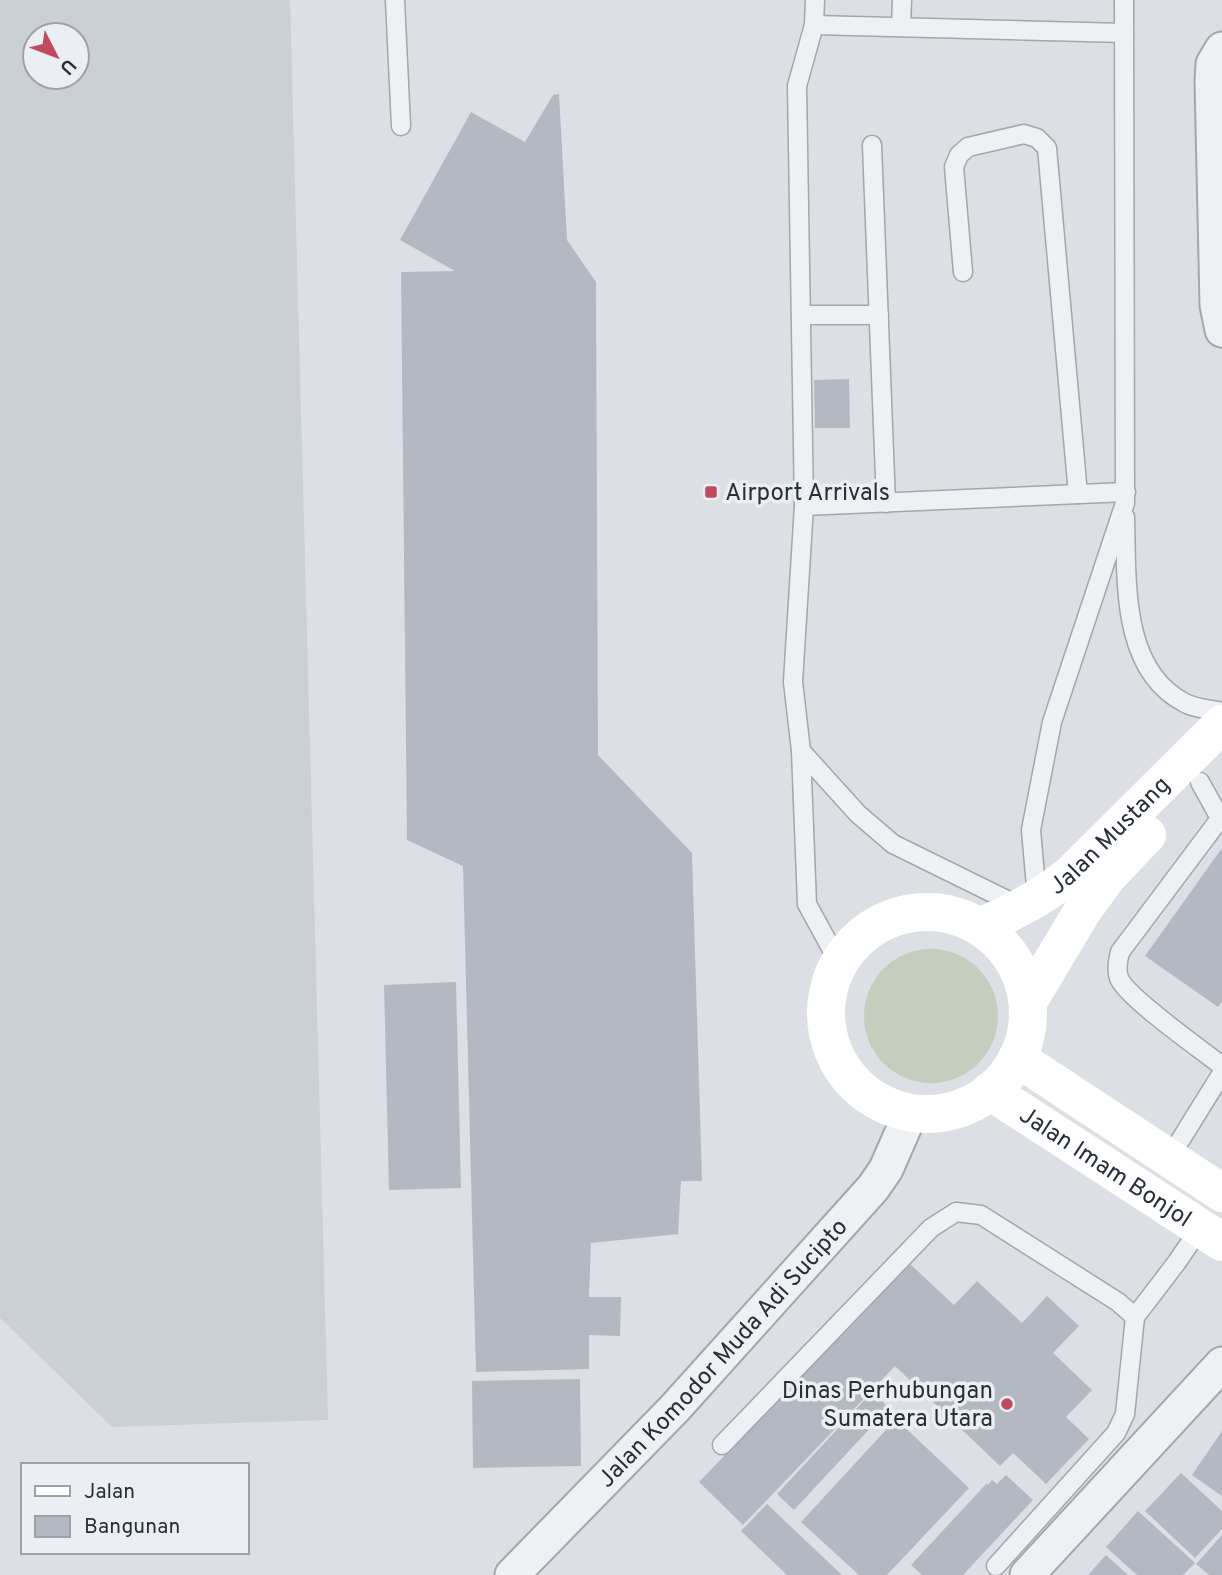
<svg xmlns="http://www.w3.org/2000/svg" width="1222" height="1575" font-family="Overpass,sans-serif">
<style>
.built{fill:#cbcfd6;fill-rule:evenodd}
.grass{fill:#c3cebe}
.building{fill:#b4b9c1}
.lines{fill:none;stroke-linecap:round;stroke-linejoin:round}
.service-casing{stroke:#a2a7ae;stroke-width:21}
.minor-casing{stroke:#a2a7ae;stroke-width:37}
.service{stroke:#eef0f4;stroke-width:18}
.minor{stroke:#eef0f4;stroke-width:33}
.secondary{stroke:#fff;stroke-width:38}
.poi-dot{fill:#c04b61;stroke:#ebeff3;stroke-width:2.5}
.labels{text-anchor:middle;stroke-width:7;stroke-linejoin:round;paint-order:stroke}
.poi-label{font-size:24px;fill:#272f3a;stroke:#ebeff3;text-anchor:start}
.street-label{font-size:24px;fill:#272f3a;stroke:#ebeff3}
</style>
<rect width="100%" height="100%" fill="#dce0e5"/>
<!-- built -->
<path class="built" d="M0,0H290L328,1420L112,1427L0,1318ZM35,35H77V77H35Z"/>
<!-- grass -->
<circle class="grass" cx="931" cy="1016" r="67"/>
<!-- building -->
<g class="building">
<path d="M559,94L567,240L596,282L598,755L692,853L702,1181H681L678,1234L591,1243L589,1297H621L620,1336L589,1335V1369L476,1372L463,866L407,840L401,272L455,271L400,240L471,112L525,142L553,95Z"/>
<path d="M849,379L850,428H815L814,380Z"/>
<path d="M1222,848V1002L1218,1007L1145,956Z"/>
<path d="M456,982L461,1188L389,1190L384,985Z"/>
<path d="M909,1263L954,1305L977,1281L1022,1323L1047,1296L1079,1326L1053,1353L1092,1390L1066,1417L1089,1439L1046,1484L1013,1453L1000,1466L895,1366L743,1525L699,1482Z"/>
<path d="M580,1379L581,1466L473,1468L472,1381Z"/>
<path d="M872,1392L889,1408L794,1510L777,1494Z"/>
<path d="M896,1419L969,1488L887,1575H859L801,1522Z"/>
<path d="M1222,1431V1496L1192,1475Z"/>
<path d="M1181,1473L1222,1511V1529L1195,1558L1145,1511Z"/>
<path d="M1006,1475L1033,1500L963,1575H922L911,1565L987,1483L988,1485L992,1480L997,1484Z"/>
<path d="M767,1504L842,1575H787L741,1531Z"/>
<path d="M1138,1511L1195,1563L1183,1575H1137L1106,1547Z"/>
<path d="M1222,1535V1575H1209L1196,1564Z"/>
<path d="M1106,1555L1128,1575H1088Z"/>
</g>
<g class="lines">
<defs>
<g id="service">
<path d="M395,0L401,126"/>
<path d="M815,0L814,25L797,86L804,506L793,682L801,751L807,904L837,959"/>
<path d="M814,25L1124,33"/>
<path d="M901,27L902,0"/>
<path d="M872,145L886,503"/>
<path d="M963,272L954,167L959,155L968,147L1024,134L1037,138L1047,148L1078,494"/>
<path d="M801,315H879"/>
<path d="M804,506L1126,492"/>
<path d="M1125,517C1127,579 1120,670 1185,703C1196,709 1210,709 1222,712"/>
<path d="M801,751L858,814L893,844L1021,907"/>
<path d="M1200,782L1222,822"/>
<path d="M1219,820L1120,952C1118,960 1116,970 1119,978C1126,997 1202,1050 1222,1066"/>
<path d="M1037,898L1031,830L1052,722L1125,503L1124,0"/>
<path d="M1168,1160L1222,1073"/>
<path d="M722,1445L931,1228L956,1212L981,1215L1118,1302L1135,1317L1177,1262L1200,1228"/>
<path d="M996,1566L1116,1433L1125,1414L1135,1317"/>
</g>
<g id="minor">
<path d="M1222,49L1213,64L1212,81L1217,305L1222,330"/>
<path id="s1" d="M512,1575L675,1408L873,1188L886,1169L911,1112"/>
<path d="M1027,1575L1222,1364"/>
</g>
</defs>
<!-- service casing -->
<use href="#service" class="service-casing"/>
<!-- minor casing -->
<use href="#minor" class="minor-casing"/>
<!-- service -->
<use href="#service" class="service"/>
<!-- minor -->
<use href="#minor" class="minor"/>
<!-- secondary -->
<g class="secondary">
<circle cx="927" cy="1013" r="101"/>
<path id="s2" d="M982,926C1014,912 1043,897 1070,875L1222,724"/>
<path d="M1028,1002L1083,910L1107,877L1147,835"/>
<path d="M1017,1058L1222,1193"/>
<path id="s3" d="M990,1091L1222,1242"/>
</g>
</g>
<!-- markers -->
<g class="poi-dot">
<rect x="704" y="485" width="14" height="14" rx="3.5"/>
<circle cx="1007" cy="1404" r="7"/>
</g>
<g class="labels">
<!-- poi labels -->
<g class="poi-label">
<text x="725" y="500">Airport Arrivals</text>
<text x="993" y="1398" text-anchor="end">Dinas Perhubungan<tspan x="993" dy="28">Sumatera Utara</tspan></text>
</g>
<!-- street labels -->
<g class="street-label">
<text dy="8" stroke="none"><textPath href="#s2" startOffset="158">Jalan Mustang</textPath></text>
<text dy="8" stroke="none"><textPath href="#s3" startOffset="138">Jalan Imam Bonjol</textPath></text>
<text dy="8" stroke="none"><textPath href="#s1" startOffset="306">Jalan Komodor Muda Adi Sucipto</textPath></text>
</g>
</g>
<!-- legend -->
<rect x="21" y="1463" width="228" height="91" fill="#ebeff3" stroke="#9da2a9" stroke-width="2"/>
<rect x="35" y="1486" width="35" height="10" fill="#ffffff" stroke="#9da2a9" stroke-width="2"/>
<text x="84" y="1498" font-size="21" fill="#272f3a">Jalan</text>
<rect x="35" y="1516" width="35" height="21" fill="#b4b9c1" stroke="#9da2a9" stroke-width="2"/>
<text x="84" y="1533" font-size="21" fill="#272f3a">Bangunan</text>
<!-- north arrow -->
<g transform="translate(56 56) rotate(132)"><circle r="33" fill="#ebeff3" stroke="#9da2a9" stroke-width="2"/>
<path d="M0-5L12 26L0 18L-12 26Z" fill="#c04b61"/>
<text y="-10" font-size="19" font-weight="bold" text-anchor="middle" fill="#272f3a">U</text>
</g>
</svg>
